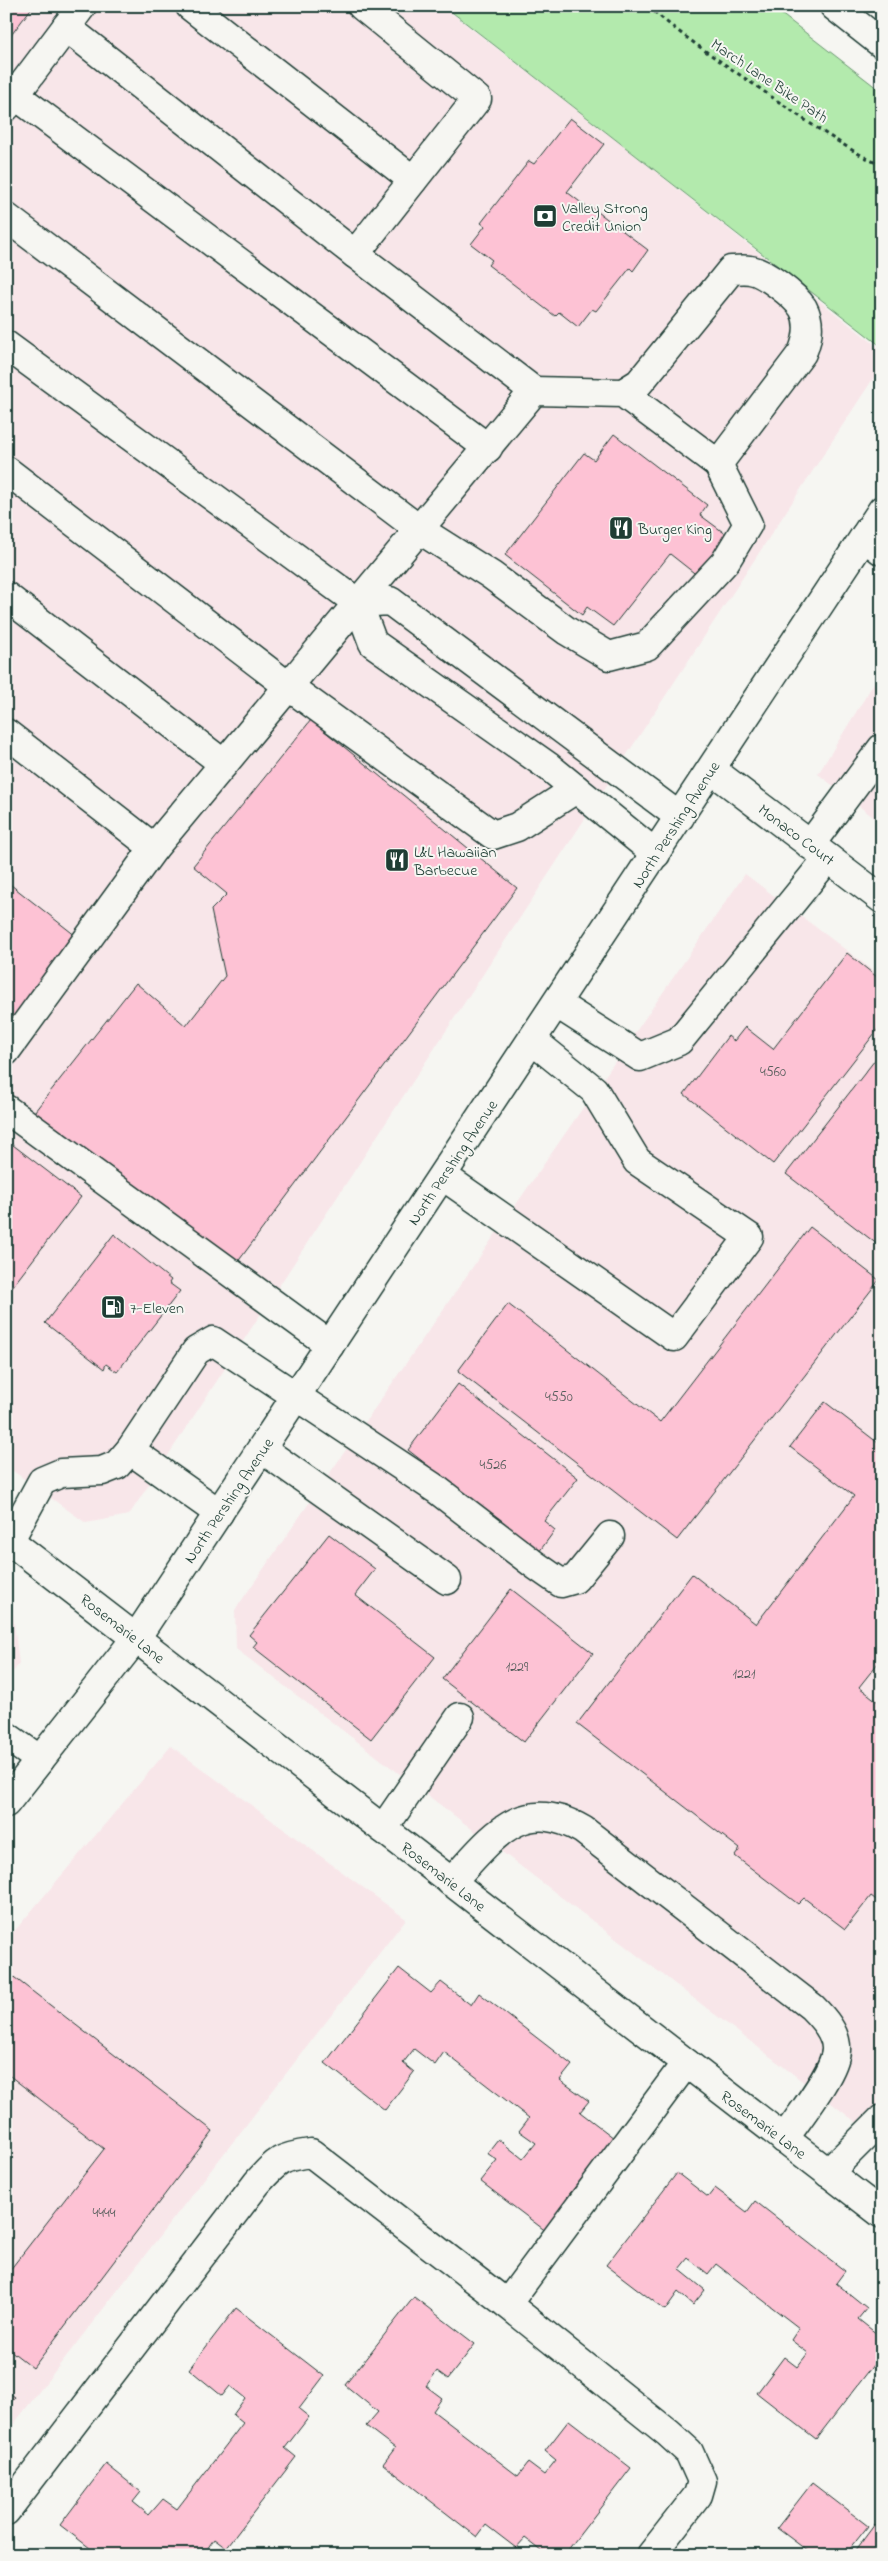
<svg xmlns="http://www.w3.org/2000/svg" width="888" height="2561" font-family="'Indie Flower',sans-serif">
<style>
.built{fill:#f8e6e9}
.green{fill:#b3eaad;stroke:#699470}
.building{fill:#fdc2d4;stroke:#1f3d34}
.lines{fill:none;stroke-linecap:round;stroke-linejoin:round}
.minor-casing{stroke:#1f3d34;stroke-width:31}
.major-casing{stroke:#1f3d34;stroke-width:31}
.path{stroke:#1f3d34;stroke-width:3;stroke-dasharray:4 4;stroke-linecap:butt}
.minor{stroke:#f6f6f2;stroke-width:28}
.major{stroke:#f6f6f2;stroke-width:28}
.labels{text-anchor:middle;stroke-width:4;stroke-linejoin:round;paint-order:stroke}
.number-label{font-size:14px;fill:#565e5c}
.street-label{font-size:16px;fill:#1f3d34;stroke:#f6f6f2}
.poi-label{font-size:16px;fill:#1f3d34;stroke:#f6f6f2;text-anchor:start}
</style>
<rect width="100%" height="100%" fill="#f6f6f2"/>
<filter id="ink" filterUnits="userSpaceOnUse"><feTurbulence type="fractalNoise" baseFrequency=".02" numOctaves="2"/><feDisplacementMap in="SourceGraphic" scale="10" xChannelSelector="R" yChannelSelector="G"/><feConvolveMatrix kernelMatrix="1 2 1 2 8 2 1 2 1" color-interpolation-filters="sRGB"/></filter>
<g filter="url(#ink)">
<!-- built -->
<g class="built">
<path d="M6,6H442L618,142L882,350V365L129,1515L86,1523L6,1466Z"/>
<path d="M882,670V824L818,774Z"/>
<path d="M745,874L882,977V2142L236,1649L235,1610Z"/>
<path d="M6,1609L13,1614L19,1664L6,1681Z"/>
<path d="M171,1746L406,1919L6,2434V1941Z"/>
</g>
<!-- green -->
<path class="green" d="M444,6H771L882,92V347Z"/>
<!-- building -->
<g class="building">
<path d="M6,6H33L6,42Z"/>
<path d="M570,118L604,144L567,192L588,208L590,206L648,250L633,271L630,268L596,311L592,309L578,327L559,312L555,316L488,265L492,260L471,244L485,226L481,223L529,161L534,164Z"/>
<path d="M614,434L707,505L700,515L734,540L703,580L670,554L613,626L587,607L582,615L505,555L584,453L594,460Z"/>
<path d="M311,720L517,888L234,1267L31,1116L136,983L186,1026L225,976L211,910L227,894L193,866Z"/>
<path d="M6,881L76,936L6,1027Z"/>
<path d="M847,953L882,981V1024L773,1164L684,1094L728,1036L734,1041L745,1027L773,1049Z"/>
<path d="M882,1051V1248L786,1174Z"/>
<path d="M13,1145L81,1197L6,1295V1153Z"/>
<path d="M810,1227L879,1280L677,1540L458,1371L508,1304L660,1422Z"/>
<path d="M114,1234L171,1280L169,1283L180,1291L117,1372L106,1364L104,1369L45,1323Z"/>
<path d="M458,1384L578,1478L544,1521L555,1530L539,1552L408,1450Z"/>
<path d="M825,1402L882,1446V1658L859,1687L882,1705V1904L871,1896L845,1929L804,1898L798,1904L735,1856L740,1849L577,1724L692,1574L756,1624L854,1496L790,1447Z"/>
<path d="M329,1534L375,1569L355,1595L435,1657L371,1739L253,1647L257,1642L249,1635Z"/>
<path d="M511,1589L593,1653L524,1742L442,1679Z"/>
<path d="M399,1968L431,1993L441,1982L471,2005L479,1993L572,2065L560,2080L589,2101L580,2112L614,2138L567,2197L572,2201L547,2232L480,2181L497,2160L487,2153L498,2139L523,2159L536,2143L519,2131L529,2118L444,2052L435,2065L414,2049L403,2063L414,2072L385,2110L325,2063Z"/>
<path d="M6,1971L213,2131L33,2368L6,2347V2275L104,2149L6,2073Z"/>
<path d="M677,2173L708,2197L715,2188L747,2212L755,2201L845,2271L836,2283L867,2308L858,2319L882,2338V2354L816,2439L757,2393L784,2357L797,2367L808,2353L791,2340L799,2328L716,2264L708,2274L688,2258L679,2269L705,2290L693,2305L678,2292L665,2310L606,2265Z"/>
<path d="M414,2297L475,2344L448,2379L437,2371L426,2386L442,2398L433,2411L518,2476L528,2463L544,2475L556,2460L545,2451L569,2420L631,2468L564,2555H547L525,2538L516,2548L486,2525L477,2537L383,2464L395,2448L366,2426L378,2412L345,2385Z"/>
<path d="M236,2308L324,2376L299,2409L309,2417L285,2448L296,2457L226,2548L214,2539L203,2555H99L60,2525L106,2464L141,2492L133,2502L149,2515L163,2499L177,2509L243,2423L233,2415L245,2398L230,2386L222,2396L189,2369Z"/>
<path d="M6,2391L15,2397L6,2409Z"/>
<path d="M812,2483L868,2526L845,2555H813L777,2528Z"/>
<path d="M875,2524L882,2530V2555H852Z"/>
</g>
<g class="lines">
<defs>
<g id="minor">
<path d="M190,6L413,180"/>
<path d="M15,95L488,448"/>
<path d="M6,107L82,6"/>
<path d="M6,217L420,530L491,575L567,631L609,656L647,646L725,562L748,524L718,464"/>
<path d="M355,254L477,99L362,6"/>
<path d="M6,345L358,603L373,643L549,767L656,854"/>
<path d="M534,391L623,393L639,383L731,270C737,270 744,269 750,270C765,272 795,296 803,308C811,323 808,339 802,353L718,464L623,393"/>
<path d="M6,470L288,686L493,835L517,827L576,789"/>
<path d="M864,537L882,551"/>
<path d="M6,596L224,764"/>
<path d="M358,603L390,601L680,817"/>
<path d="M6,733L154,848L534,391L355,254L66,27"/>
<path d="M712,770L882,899"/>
<path d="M810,845L882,748"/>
<path d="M557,1004L640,1057L679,1041L828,858"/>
<path d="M6,1051L154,848"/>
<path d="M6,1109L330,1345"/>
<path d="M443,1176L674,1337L749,1237L637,1161L594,1090L532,1040"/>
<path d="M262,1449L447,1580"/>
<path d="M130,1450L219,1513"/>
<path d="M6,1538L882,2214"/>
<path d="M6,1547L42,1481L61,1473L102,1471L117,1465L130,1450L196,1351L213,1341L436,1489L535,1565L561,1583L575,1579L610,1536"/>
<path d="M6,1736L40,1760"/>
<path d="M383,1829L460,1717"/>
<path d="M451,1882C491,1840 520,1793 583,1830L812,2007C823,2018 837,2033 836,2050C835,2073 798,2118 784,2139"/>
<path d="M828,2173L882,2119"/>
<path d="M507,2304L686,2063"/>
<path d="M6,2511L257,2183C277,2161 280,2157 311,2153L507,2304L668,2433L689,2452L702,2481L698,2495L651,2555"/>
</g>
<g id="major">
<path d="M834,6L882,44"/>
<path d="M6,1803L136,1638L882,510"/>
</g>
</defs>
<!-- minor casing -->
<use href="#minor" class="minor-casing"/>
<!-- major casing -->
<use href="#major" class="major-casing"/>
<!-- path -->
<path class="path" d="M648,6C681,36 719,60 756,86C797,114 837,144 882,166"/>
<!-- minor -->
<use href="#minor" class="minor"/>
<!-- major -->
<use href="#major" class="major"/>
</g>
</g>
<!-- icons -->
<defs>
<symbol id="bank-square" viewBox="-11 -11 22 22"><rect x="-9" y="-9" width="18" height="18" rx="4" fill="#1f3d34" stroke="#f6f6f2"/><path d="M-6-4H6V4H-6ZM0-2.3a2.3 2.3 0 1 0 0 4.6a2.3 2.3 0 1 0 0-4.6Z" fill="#fff"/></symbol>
<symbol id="restaurant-square" viewBox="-11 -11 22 22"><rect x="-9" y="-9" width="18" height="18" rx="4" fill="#1f3d34" stroke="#f6f6f2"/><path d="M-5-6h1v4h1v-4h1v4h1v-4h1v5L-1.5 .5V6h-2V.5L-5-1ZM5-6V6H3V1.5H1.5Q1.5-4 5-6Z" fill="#fff"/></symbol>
<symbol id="fuel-square" viewBox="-11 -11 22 22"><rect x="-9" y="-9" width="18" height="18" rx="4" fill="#1f3d34" stroke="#f6f6f2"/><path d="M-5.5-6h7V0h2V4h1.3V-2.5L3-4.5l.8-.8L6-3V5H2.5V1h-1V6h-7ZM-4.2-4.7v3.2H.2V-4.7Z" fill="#fff"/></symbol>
</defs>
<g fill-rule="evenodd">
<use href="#bank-square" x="531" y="202" width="28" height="28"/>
<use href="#restaurant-square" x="607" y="514" width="28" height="28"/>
<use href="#restaurant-square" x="383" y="846" width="28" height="28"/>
<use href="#fuel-square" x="99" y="1293" width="28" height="28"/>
</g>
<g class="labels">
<!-- number labels -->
<g class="number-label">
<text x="773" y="1076">4560</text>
<text x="559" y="1401">4550</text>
<text x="493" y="1469">4526</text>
<text x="517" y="1671">1229</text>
<text x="744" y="1678">1221</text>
<text x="104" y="2217">4444</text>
</g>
<!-- street labels -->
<g class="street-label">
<text transform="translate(770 80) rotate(34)" y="6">March Lane Bike Path</text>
<text transform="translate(675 824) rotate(-57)" y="6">North Pershing Avenue</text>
<text transform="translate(797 834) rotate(37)" y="6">Monaco Court</text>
<text transform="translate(452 1162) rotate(-56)" y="6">North Pershing Avenue</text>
<text transform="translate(228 1500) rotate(-56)" y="6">North Pershing Avenue</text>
<text transform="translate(123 1628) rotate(38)" y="6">Rosemarie Lane</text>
<text transform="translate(444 1876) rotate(38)" y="6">Rosemarie Lane</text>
<text transform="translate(764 2124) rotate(37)" y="6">Rosemarie Lane</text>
</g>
<!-- poi labels -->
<g class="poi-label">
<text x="562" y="213">Valley Strong<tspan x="562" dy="18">Credit Union</tspan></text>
<text x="638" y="534">Burger King</text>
<text x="414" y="857">L&amp;L Hawaiian<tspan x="414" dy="18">Barbecue</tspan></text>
<text x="130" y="1313">7-Eleven</text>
</g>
</g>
<!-- margin -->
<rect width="888" height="2561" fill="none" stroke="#f6f6f2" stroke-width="25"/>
<rect x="12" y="12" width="863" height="2536" fill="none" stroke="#1f3d34" stroke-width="2" filter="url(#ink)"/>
</svg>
